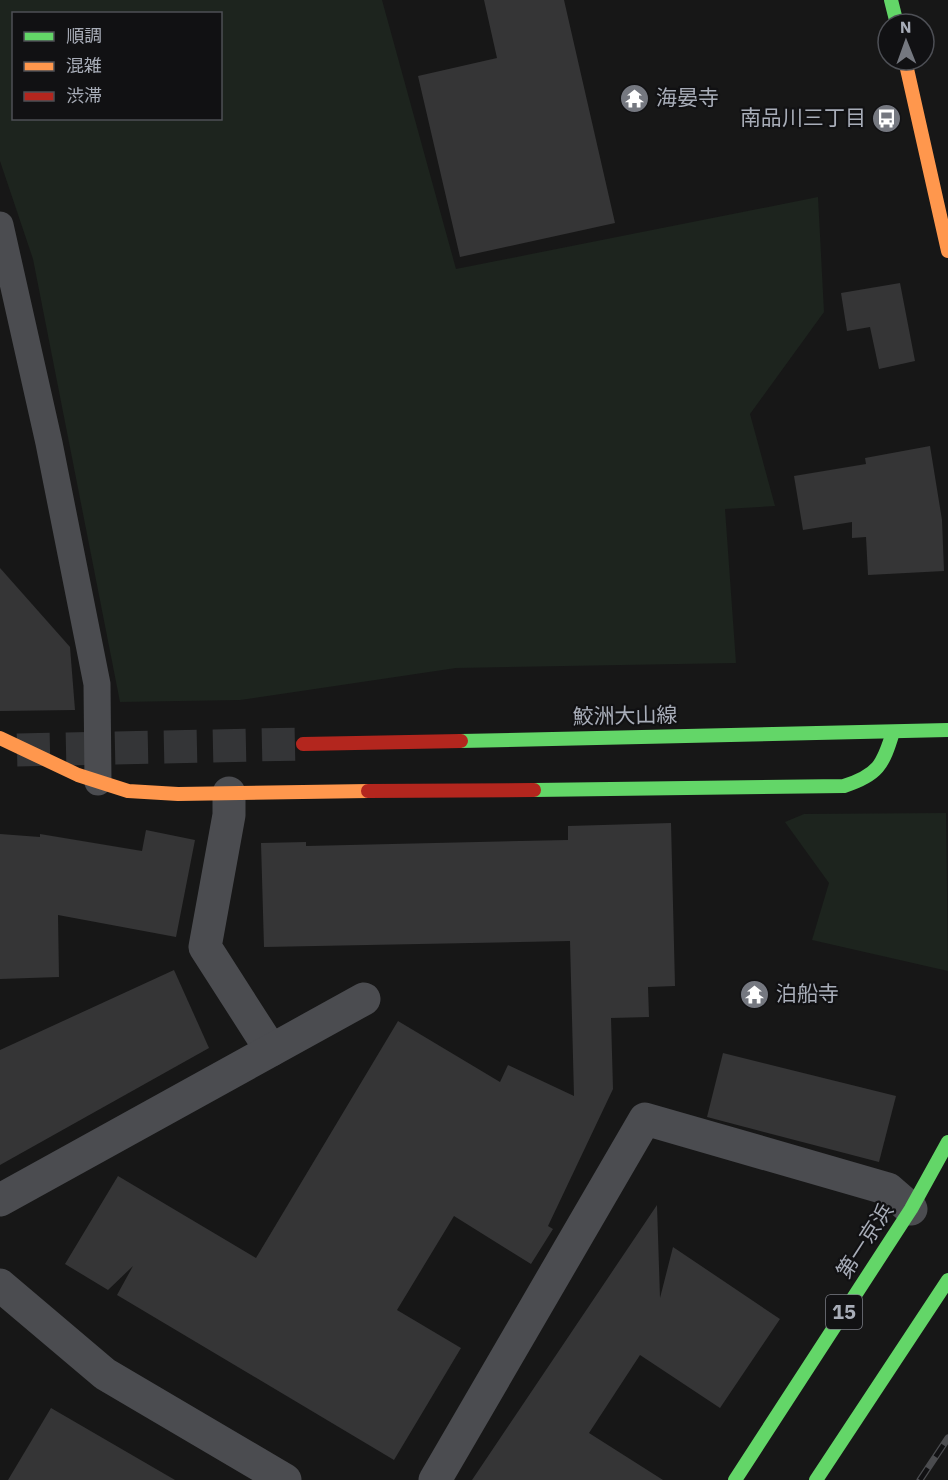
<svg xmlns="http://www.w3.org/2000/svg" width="948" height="1480" font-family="'IBM Plex Sans','Noto Sans JP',sans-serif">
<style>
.green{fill:#1d241e;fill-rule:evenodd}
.building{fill:#353536}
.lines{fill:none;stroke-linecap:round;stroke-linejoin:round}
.secondary-tunnel{stroke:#343537;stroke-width:33;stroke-dasharray:33 16;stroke-linecap:butt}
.lane{stroke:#4b4c50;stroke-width:27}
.street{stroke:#4b4c50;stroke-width:33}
.fast{stroke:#63d668;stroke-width:14}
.slow{stroke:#ff974d;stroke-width:14}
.jam{stroke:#b3261e;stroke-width:14}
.rail-casing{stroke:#4b4c4f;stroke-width:7}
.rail{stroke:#111113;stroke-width:4.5;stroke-dasharray:14;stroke-linecap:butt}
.labels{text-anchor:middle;stroke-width:4.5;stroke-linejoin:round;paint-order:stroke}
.shield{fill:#111113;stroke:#7b7e86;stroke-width:1.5}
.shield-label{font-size:20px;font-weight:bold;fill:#a8adb8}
.poi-label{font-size:21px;fill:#a8adb8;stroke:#111113;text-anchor:start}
.street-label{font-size:21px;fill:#a8adb8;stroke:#111113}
</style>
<rect width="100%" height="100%" fill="#171717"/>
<!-- green -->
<g class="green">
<path d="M0,0H382L456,269L818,197L824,312L750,414L775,506L725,509L736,663L456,668L240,700L120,702L33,259L0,161ZM14,14H220V118H14Z"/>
<path d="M946,813L948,971L812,940L829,883L785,822L804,814Z"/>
</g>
<!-- building -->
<g class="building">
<path d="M484,0H564L615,223L460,257L418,76L497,58Z"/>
<path d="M900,283L915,361L879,369L870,327L847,331L841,293Z"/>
<path d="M930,446L942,520L944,571L868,575L866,537L852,538V522L803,530L794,476L866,464L865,458Z"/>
<path d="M0,568L70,647L75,710L0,711Z"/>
<path d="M671,823L675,986L648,987L649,1017L611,1018L613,1089L548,1226L553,1229L531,1264L454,1216L397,1310L461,1348L394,1460L117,1295L133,1266L108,1290L65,1264L118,1176L256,1258L398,1021L500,1082L508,1065L574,1096L570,941L264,947L261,843L306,842V846L568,840V826Z"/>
<path d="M146,830L195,840L176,937L58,915L59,977L0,979V834L40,837V834L142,851Z"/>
<path d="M174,970L209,1048L0,1165V1050Z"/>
<path d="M723,1053L896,1096L879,1162L707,1117Z"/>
<path d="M657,1205L660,1298L673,1247L780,1319L720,1408L640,1355L589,1433L663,1480H472Z"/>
<path d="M51,1408L175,1480H8Z"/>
</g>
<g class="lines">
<!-- secondary-tunnel -->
<path class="secondary-tunnel" d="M17,750L303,744"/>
<!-- lane -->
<path class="lane" d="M0,225L49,443L97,684L98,782"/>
<!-- street -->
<g class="street">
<path d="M229,793V815L205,947L271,1050"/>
<path d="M0,1200L364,999"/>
<path d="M0,1285L105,1374L285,1480"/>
<path d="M435,1480L645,1119L888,1189L911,1209"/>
</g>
<!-- fast -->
<g class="fast">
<path d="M891,0L897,24"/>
<path d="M461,741L948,730"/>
<path d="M534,790L844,786C878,775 883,765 893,732"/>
<path d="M735,1480L911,1209L948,1142"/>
<path d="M816,1480L948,1280"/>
</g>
<!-- slow -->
<g class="slow">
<path d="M905,60L948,251"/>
<path d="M0,738L78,775L128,791L178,794L368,791"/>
</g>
<!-- jam -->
<g class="jam">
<path d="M303,744L461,741"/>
<path d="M368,791L534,790"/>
</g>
<defs>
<path id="rail" d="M920,1480L948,1438"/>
</defs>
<!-- rail casing -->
<use href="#rail" class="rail-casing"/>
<!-- rail -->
<use href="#rail" class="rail"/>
</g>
<!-- icons -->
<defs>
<symbol id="temple-disc" viewBox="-11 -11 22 22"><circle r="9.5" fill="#757880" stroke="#111113"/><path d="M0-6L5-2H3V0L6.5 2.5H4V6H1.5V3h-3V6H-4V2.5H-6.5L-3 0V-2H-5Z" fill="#fff"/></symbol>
<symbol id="bus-disc" viewBox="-11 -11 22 22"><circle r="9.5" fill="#757880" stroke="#111113"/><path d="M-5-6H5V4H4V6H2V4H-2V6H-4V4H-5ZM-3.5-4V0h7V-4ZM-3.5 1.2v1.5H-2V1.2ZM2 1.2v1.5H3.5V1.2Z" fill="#fff"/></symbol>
</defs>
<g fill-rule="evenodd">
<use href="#temple-disc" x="618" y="82" width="33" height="33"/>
<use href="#bus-disc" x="870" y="102" width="33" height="33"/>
<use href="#temple-disc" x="738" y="978" width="33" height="33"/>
</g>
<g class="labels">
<!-- shield labels -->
<rect class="shield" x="826" y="1295" width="36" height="34" rx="4.5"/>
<g class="shield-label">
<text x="844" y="1319">15</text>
</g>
<!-- poi labels -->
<g class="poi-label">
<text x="656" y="105">海晏寺</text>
<text x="866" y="125" text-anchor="end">南品川三丁目</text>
<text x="776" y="1001">泊船寺</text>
</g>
<!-- street labels -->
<g class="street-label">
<text transform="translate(625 716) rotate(-1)" y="7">鮫洲大山線</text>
<text transform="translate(865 1241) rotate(-57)" y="7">第一京浜</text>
</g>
</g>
<!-- legend -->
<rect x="12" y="12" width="210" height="108" fill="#111113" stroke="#4d4f55" stroke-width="1.5"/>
<rect x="24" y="32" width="30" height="9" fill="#63d668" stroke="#4d4f55" stroke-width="1.5"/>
<text x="66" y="42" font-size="18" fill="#a8adb8">順調</text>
<rect x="24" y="62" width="30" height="9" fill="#ff974d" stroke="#4d4f55" stroke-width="1.5"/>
<text x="66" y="72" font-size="18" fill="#a8adb8">混雑</text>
<rect x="24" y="92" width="30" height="9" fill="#b3261e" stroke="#4d4f55" stroke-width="1.5"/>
<text x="66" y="102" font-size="18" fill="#a8adb8">渋滞</text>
<!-- north arrow -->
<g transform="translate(906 42) rotate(359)"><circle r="28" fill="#111113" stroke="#4d4f55" stroke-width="1.5"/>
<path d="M0-4.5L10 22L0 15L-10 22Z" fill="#757880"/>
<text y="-9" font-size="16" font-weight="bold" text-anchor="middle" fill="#a8adb8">N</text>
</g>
</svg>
